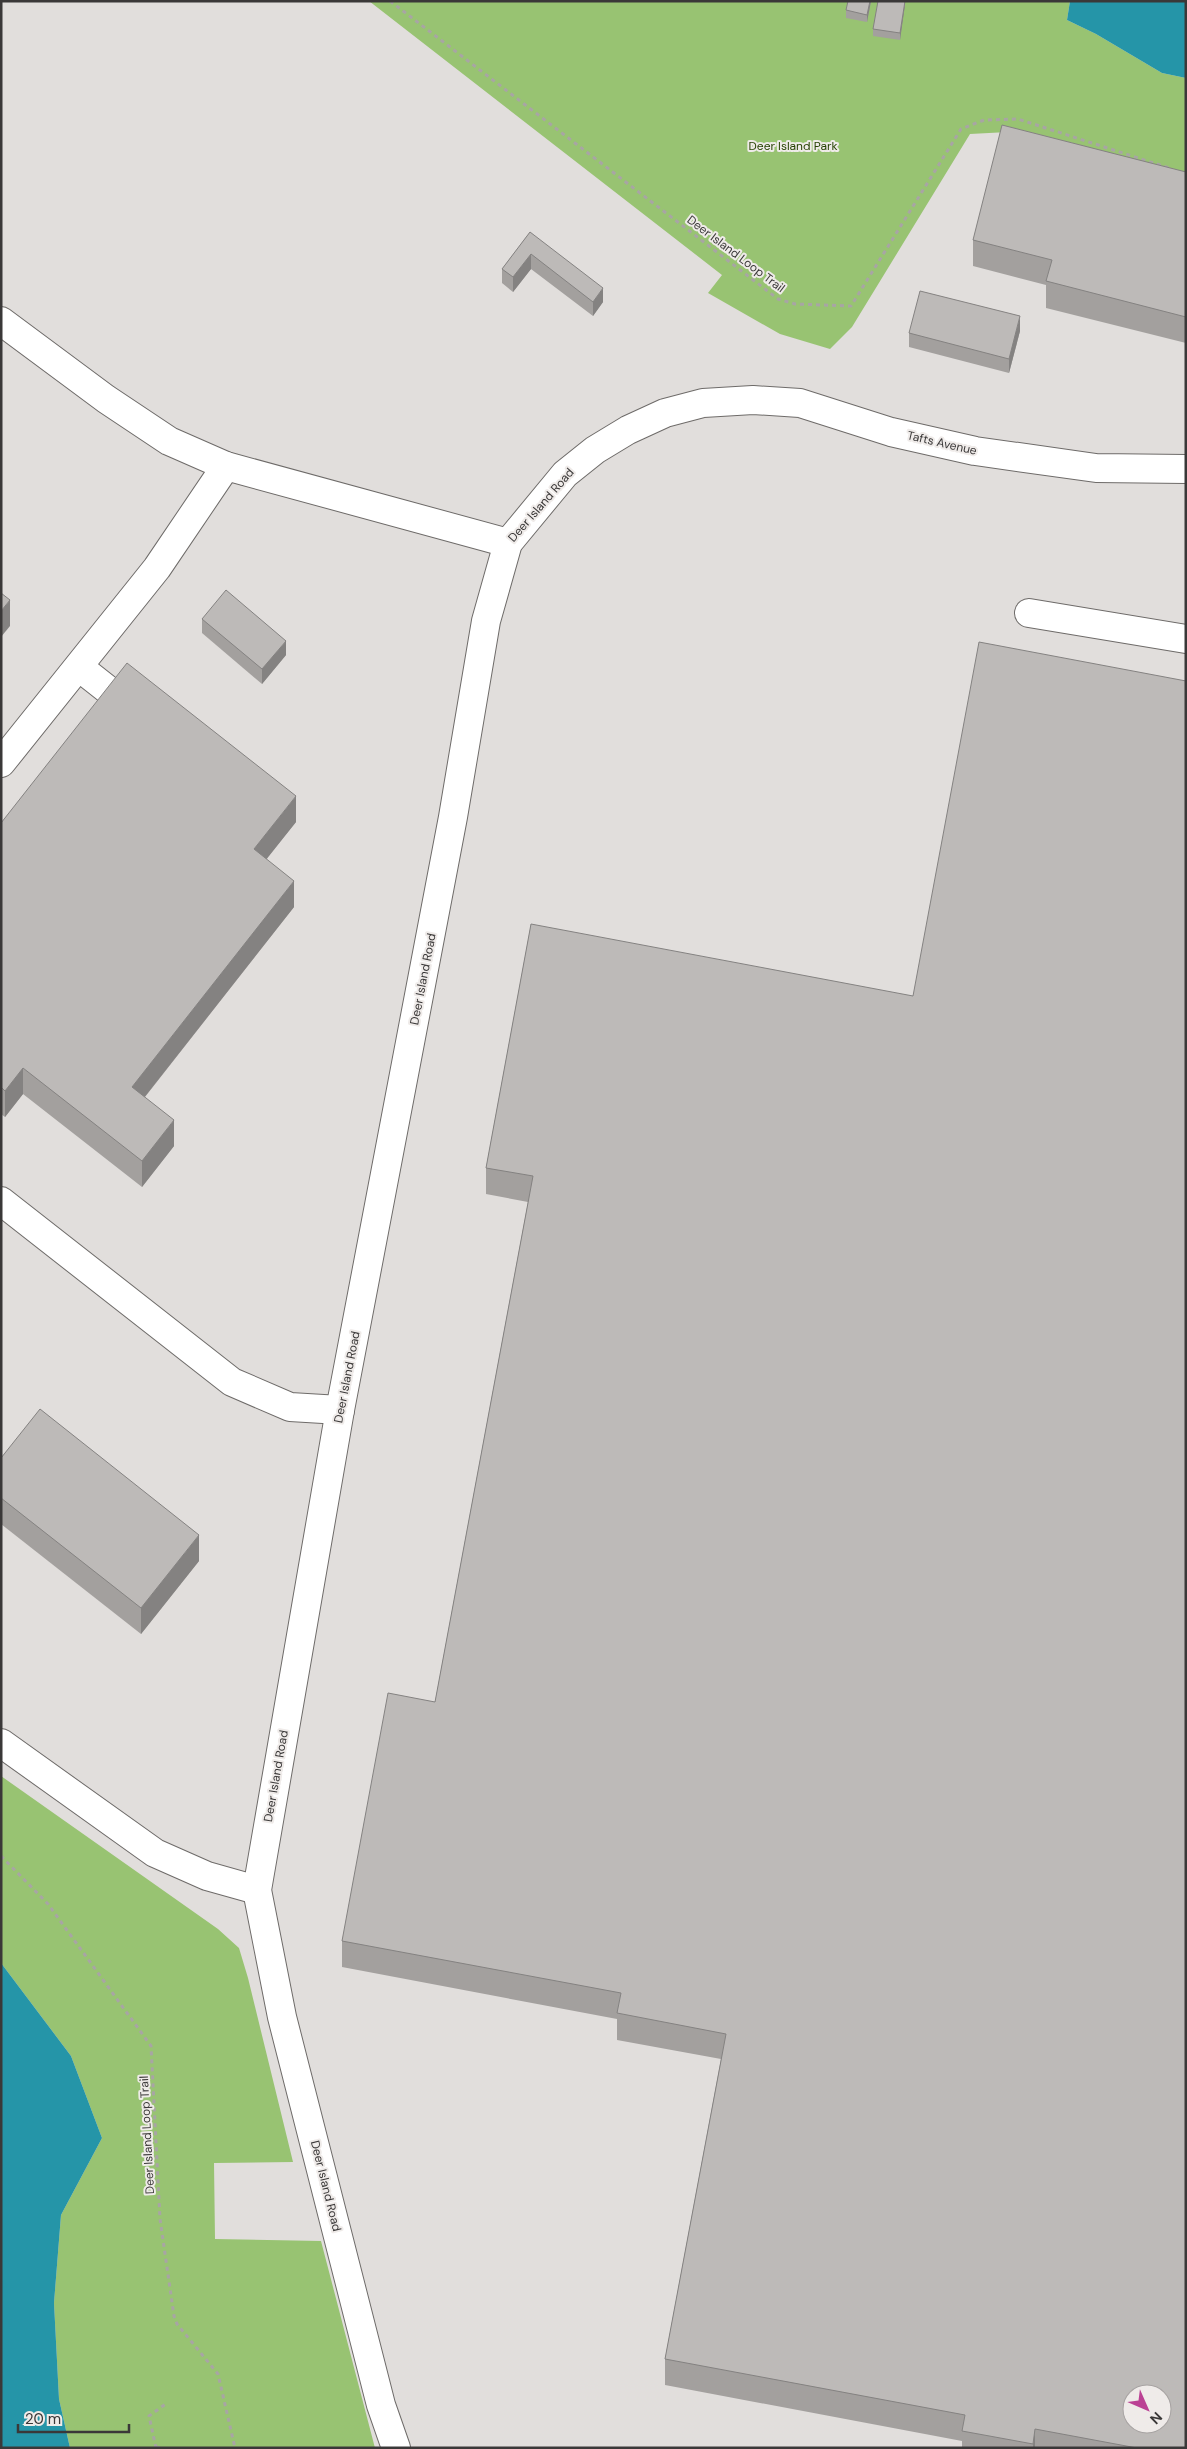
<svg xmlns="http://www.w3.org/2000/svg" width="1187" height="2449" font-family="'DM Sans',sans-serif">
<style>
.green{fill:#98c372}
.water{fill:#2595a8}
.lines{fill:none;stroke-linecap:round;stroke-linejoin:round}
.minor-casing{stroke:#6e6b69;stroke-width:30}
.path{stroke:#a8a5a4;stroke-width:3;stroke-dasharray:4 4;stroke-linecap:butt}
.minor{stroke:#fff;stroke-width:28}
.wall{fill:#a3a09e}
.shaded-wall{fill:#848281}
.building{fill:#bdbab8;stroke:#848281;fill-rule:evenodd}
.labels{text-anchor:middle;stroke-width:4;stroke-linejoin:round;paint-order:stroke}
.park-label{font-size:12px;fill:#274304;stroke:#efebe9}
.street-label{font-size:12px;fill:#3a3838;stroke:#efebe9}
</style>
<rect width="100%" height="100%" fill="#e1dedc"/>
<!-- green -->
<g class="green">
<path d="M369,1H1070L1067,20L1096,34L1162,73L1186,78V185L1008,132L970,134L852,327L830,349L780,334L708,293L722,275Z"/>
<path d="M1,1776L218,1929L239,1948L248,1978L293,2162L214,2163L215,2239L321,2241L375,2448H70L59,2399L54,2303L61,2215L102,2138L71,2056L1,1963Z"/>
</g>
<!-- water -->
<g class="water">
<path d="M1070,1H1186V78L1162,73L1096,34L1067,20Z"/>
<path d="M1,1963L71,2056L102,2138L61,2215L54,2303L59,2399L70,2448H1Z"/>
</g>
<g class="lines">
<defs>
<g id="minor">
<path d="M1,321L106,399L169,441L226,466L508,543"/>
<path d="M1029,613L1186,639"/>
<path d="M79,667L136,712"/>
<path d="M1,763L157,568L226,466"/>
<path d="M1,1201L232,1382L290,1407L340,1410"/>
<path d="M1,1743L155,1853L207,1876L257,1890"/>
<path d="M396,2448L381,2405L282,2017L257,1890L340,1410L453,817L486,621L508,543L565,474L595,450L628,430L665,413L703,403L753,400L800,403L891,432L975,451L1096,468L1186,469"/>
</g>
</defs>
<!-- minor casing -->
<use href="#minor" class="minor-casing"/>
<!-- path -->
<g class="path">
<path d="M390,1L778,299L795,304L851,306L961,129L984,120L1018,119L1169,168"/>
<path d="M1,1856L48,1904L151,2046L160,2219L174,2316L177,2324L218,2374L235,2448"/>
<path d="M156,2447L161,2448"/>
<path d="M156,2448L149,2416L167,2403"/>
</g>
<!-- minor -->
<use href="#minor" class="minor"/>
</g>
<!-- wall -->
<g class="wall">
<path d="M871,1L867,22L846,18V10Z"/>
<path d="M905,1L900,40L873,36V29Z"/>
<path d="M1186,172V343L1046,308V285L973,266V240Z"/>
<path d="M530,232L603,302L593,316L531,269L513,292L502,283V269Z"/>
<path d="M1020,331L1009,373L909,347V333Z"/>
<path d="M202,619L286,655L262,684L202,633Z"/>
<path d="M296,822L266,859L294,907L145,1097L174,1146L142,1187L23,1094L5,1117L1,1114V823Z"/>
<path d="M531,924L1186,2448H962V2441L665,2385V2359L721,2059L617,2040V2019L342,1967V1941L435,1702L528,1202L486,1194V1168Z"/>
<path d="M1,1458L199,1561L141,1634L1,1524Z"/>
</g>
<!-- shaded-wall -->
<g class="shaded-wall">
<path d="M870,1H871L867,22V15Z"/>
<path d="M905,1V5L900,40V33Z"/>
<path d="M531,254V269L513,292V277Z"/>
<path d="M603,288V302L593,316V302Z"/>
<path d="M1020,316V331L1009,373V359Z"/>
<path d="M10,600V626L1,637V611Z"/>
<path d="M286,641V655L262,684V669Z"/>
<path d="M296,796V822L254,875V849Z"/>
<path d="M294,881V907L132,1113V1087Z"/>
<path d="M23,1068V1094L5,1117V1091Z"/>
<path d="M174,1120V1146L142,1187V1161Z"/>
<path d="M199,1535V1561L141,1634V1608Z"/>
<path d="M1035,2429V2448H1033V2444Z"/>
</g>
<!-- building -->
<g class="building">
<path d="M848,1H870L867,15L846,10Z"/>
<path d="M878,1H905L900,33L873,29Z"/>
<path d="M1002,125L1186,172V317L1046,281L1052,260L973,240Z"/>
<path d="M530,232L603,288L593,302L531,254L513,277L502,269Z"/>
<path d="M920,291L1020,316L1009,359L909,333Z"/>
<path d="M226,590L286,641L262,669L202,619Z"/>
<path d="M1,593L10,600L1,611Z"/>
<path d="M979,642L1186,681V2448H1137L1035,2429L1033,2444L962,2431L965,2415L665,2359L726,2034L617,2013L621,1993L342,1941L388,1693L435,1702L533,1176L486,1168L531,924L913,996ZM1132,2394H1162V2424H1132Z"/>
<path d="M127,663L296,796L254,849L294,881L132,1087L174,1120L142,1161L23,1068L5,1091L1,1087V823Z"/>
<path d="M40,1409L199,1535L141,1608L1,1498V1458Z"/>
</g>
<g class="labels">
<!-- park labels -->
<g class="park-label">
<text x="793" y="150">Deer Island Park</text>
</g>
<!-- street labels -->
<g class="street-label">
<text transform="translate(736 254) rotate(37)" y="4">Deer Island Loop Trail</text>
<text transform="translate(942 443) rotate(13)" y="4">Tafts Avenue</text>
<text transform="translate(541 505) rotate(-49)" y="4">Deer Island Road</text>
<text transform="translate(423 979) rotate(-79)" y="4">Deer Island Road</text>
<text transform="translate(347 1377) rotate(-79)" y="4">Deer Island Road</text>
<text transform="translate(276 1776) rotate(-80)" y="4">Deer Island Road</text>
<text transform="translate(147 2135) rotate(-93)" y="4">Deer Island Loop Trail</text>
<text transform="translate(326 2186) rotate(76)" y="4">Deer Island Road</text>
</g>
</g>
<!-- border -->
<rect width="1187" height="2449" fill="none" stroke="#3a3838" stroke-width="5"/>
<!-- north arrow -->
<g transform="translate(1147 2409) rotate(135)"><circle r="24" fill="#efebe9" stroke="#a7a3a2"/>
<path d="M0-4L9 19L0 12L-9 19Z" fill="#bb4194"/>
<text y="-8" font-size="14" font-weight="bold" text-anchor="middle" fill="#3a3838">N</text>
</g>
<!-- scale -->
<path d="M18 2424v8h111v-8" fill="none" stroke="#3a3838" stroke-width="2.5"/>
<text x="25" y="2424" font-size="15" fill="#3a3838" stroke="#efebe9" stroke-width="4" paint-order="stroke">20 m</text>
</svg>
